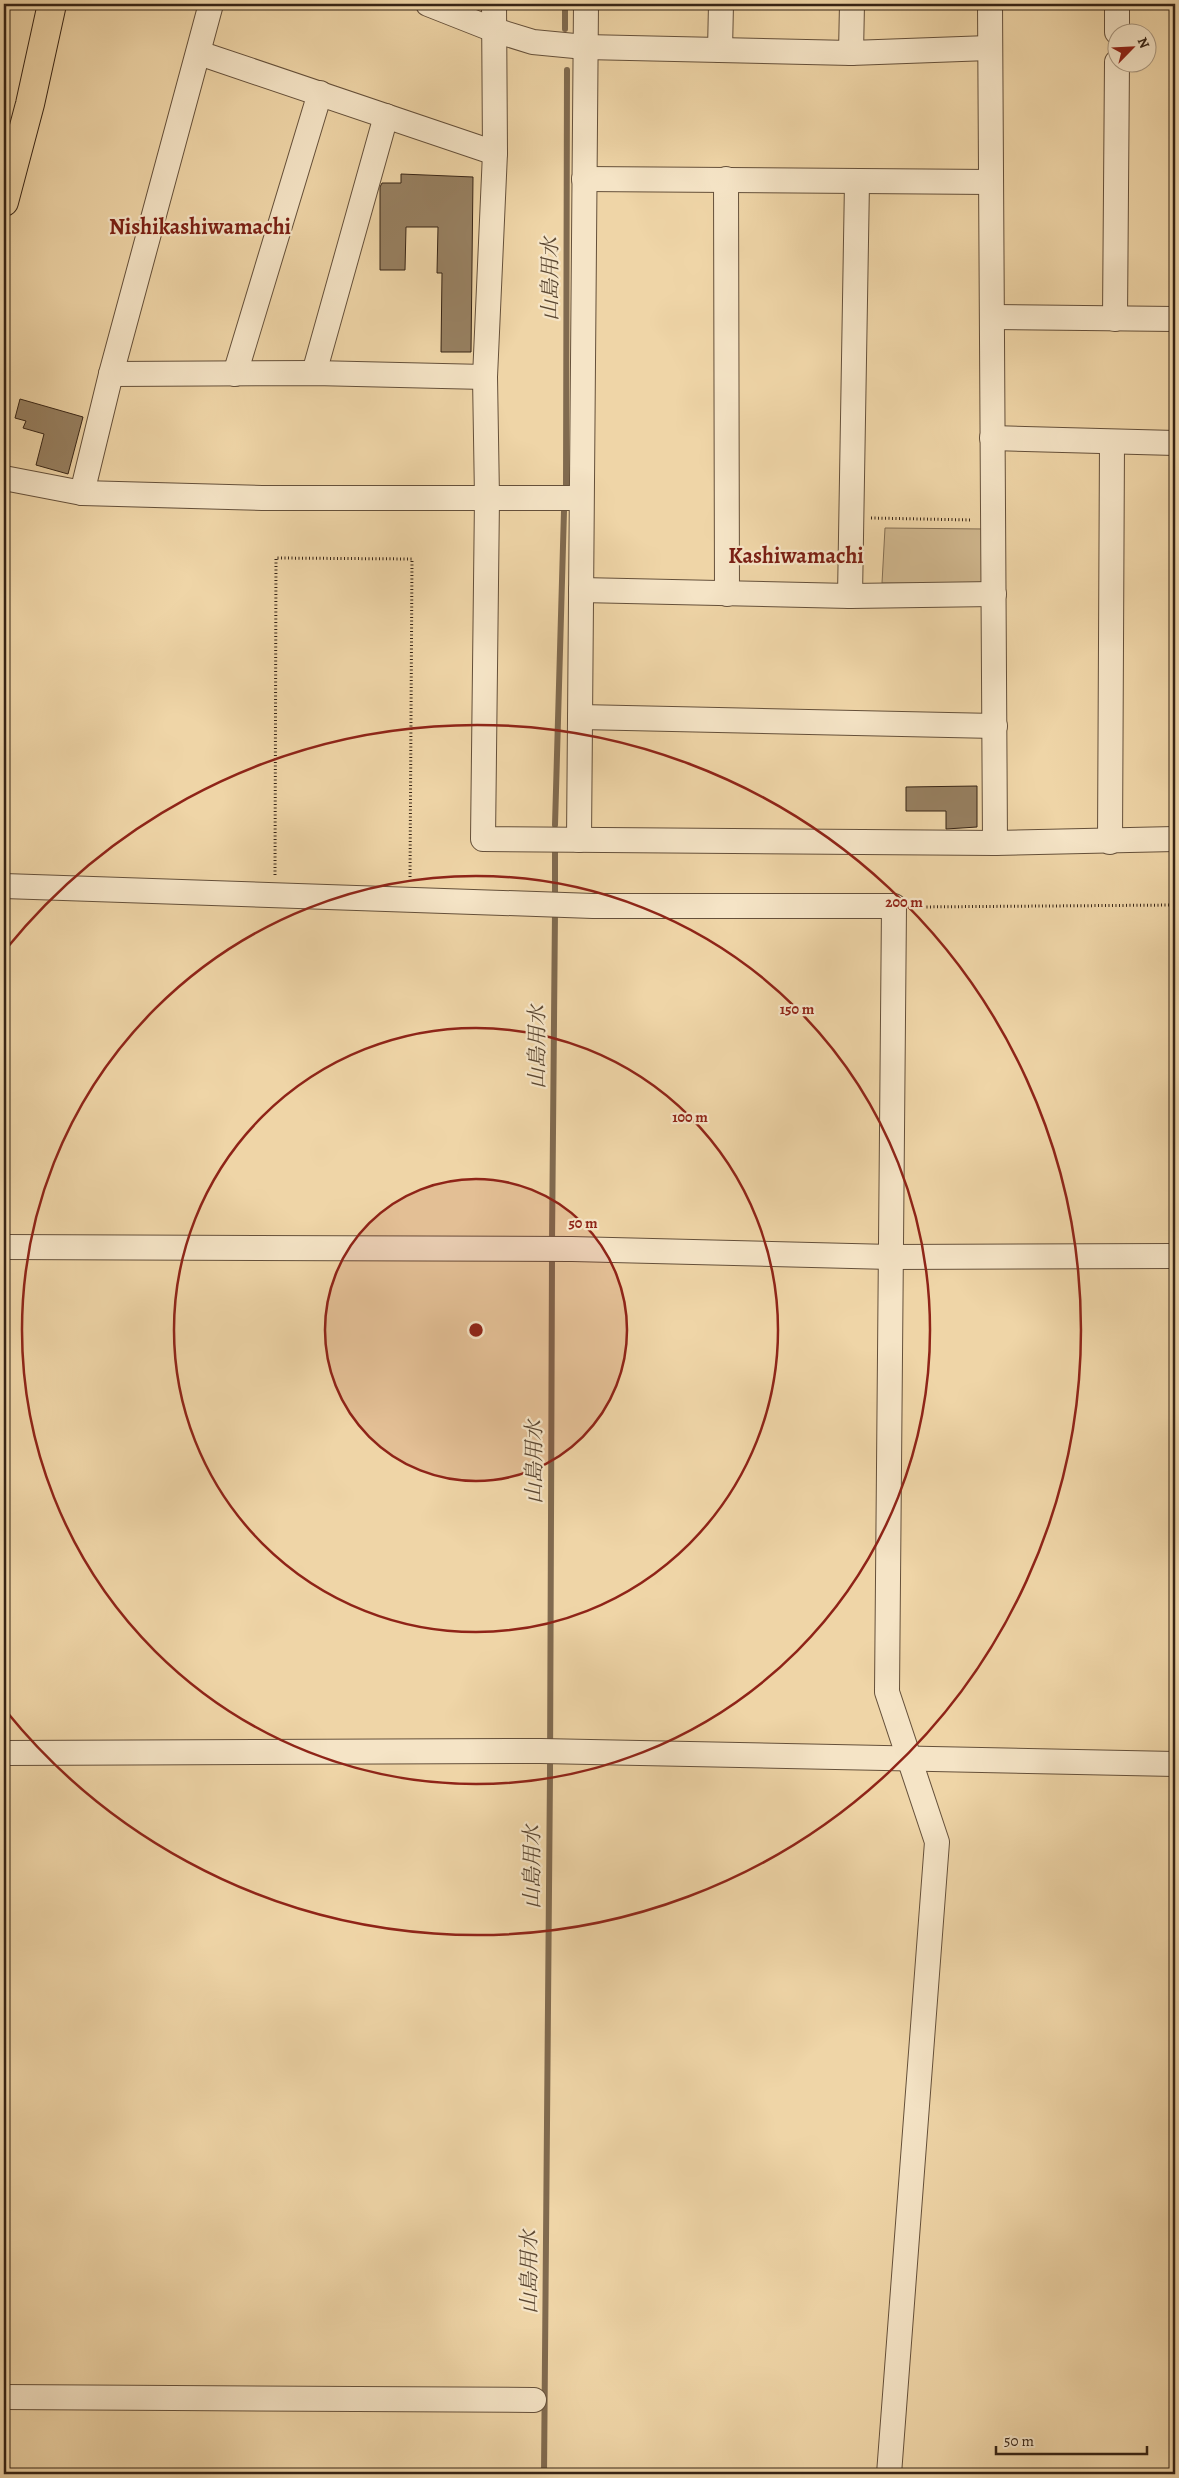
<svg xmlns="http://www.w3.org/2000/svg" width="1179" height="2478" font-family="Alegreya,'Noto Serif JP',serif">
<style>
.green{fill:#d0b78e;stroke:#846e52}
.lines{fill:none;stroke-linecap:round;stroke-linejoin:round}
.stream{stroke:#806a4f;stroke-width:6}
.building{fill:#978061;stroke:#372415}
.minor-casing{stroke:#65503a;stroke-width:26}
.major-casing{stroke:#372415;stroke-width:30}
.path{stroke:#372415;stroke-width:3;stroke-dasharray:1 2.5;stroke-linecap:butt}
.minor{stroke:#f5e4c6;stroke-width:24}
.major{stroke:#efd5a7;stroke-width:28}
.ring{fill:none;stroke:#8f2418;stroke-width:2.5}
.labels{text-anchor:middle;stroke-width:4.5;stroke-linejoin:round;paint-order:stroke}
.water-label{font-size:21px;font-style:italic;fill:#5b4732;stroke:#f5e4c6}
.quarter-label{font-size:22px;font-weight:bold;fill:#7a1f14;stroke:#f5e4c6}
.centre{fill:#8f2418;stroke:#f5e4c6;stroke-width:2.5}
.ring-label{font-size:15px;text-anchor:middle;font-weight:bold;fill:#8f2418;stroke:#f5e4c6;stroke-width:4.5;stroke-linejoin:round;paint-order:stroke}
</style>
<rect width="100%" height="100%" fill="#efd5a7"/>
<filter id="stains"><feTurbulence type="fractalNoise" baseFrequency=".004" numOctaves="4"/><feColorMatrix values="0 0 0 0 .2 0 0 0 0 .09 0 0 0 0 .02 0 0 0 .5 -.17"/></filter>
<radialGradient id="worn" r=".72"><stop offset=".6" stop-color="#630" stop-opacity="0"/><stop offset="1" stop-color="#630" stop-opacity=".3"/></radialGradient>
<!-- green -->
<path class="green" d="M885,528L985,529L984,584L882,583Z"/>
<g class="lines">
<!-- stream -->
<g class="stream">
<path d="M565,29V4"/>
<path d="M566,487L567,70"/>
<path d="M555,825L564,511"/>
<path d="M555,852V894"/>
<path d="M552,1242L555,912"/>
<path d="M544,2474L550,1773L552,1260"/>
</g>
</g>
<!-- building -->
<g class="building">
<path d="M401,174L473,177L471,352H441L442,273H437L438,227H406L405,270H380V187L382,183H401Z"/>
<path d="M20,399L83,417L68,474L36,465L44,434L23,428L26,421L15,418Z"/>
<path d="M977,786V827L946,829V811H906V787Z"/>
</g>
<g class="lines">
<defs>
<g id="minor">
<path d="M428,4L494,30L533,42L585,47L851,53L989,48"/>
<path d="M494,4L495,153L485,377L487,498L483,839L995,843L1175,839"/>
<path d="M990,4L995,843"/>
<path d="M1117,32V4"/>
<path d="M720,50L721,4"/>
<path d="M199,53L495,153"/>
<path d="M851,53L852,4"/>
<path d="M584,179L991,182"/>
<path d="M726,179L727,594"/>
<path d="M992,317L1175,319"/>
<path d="M1115,319L1117,62"/>
<path d="M314,373L386,116"/>
<path d="M111,374L314,373L485,377"/>
<path d="M235,374L320,93"/>
<path d="M992,438L1175,443"/>
<path d="M4,478L82,493L262,498H581"/>
<path d="M82,493L111,374L211,4"/>
<path d="M581,590L850,596L994,594"/>
<path d="M850,596L857,182"/>
<path d="M580,717L995,726"/>
<path d="M579,840L586,4"/>
<path d="M1110,842L1112,443"/>
<path d="M4,886L593,906H894L887,1692L937,1842L889,2474"/>
<path d="M4,1247L572,1249L891,1257L1175,1256"/>
<path d="M4,1753L541,1751L1175,1764"/>
<path d="M4,2397L534,2400"/>
</g>
<path id="major" d="M4,202L30,104L52,4"/>
</defs>
<!-- minor casing -->
<use href="#minor" class="minor-casing"/>
<!-- major casing -->
<use href="#major" class="major-casing"/>
<!-- path -->
<g class="path">
<path d="M871,518L972,520"/>
<path d="M275,875L276,558L412,559L410,879"/>
<path d="M916,907L1175,905"/>
</g>
<!-- minor -->
<use href="#minor" class="minor"/>
<!-- major -->
<use href="#major" class="major"/>
</g>
<!-- distance rings -->
<circle cx="476" cy="1330" r="151" fill="#8f2418" fill-opacity=".12"/>
<g class="ring">
<circle cx="476" cy="1330" r="151"/>
<circle cx="476" cy="1330" r="302"/>
<circle cx="476" cy="1330" r="454"/>
<path d="M6 949A605 605 0 1 1 6 1711"/>
</g>
<g class="labels">
<!-- water labels -->
<g class="water-label">
<text transform="translate(550 279) rotate(-90)" y="7">山島用水</text>
<text transform="translate(537 1047) rotate(-90)" y="7">山島用水</text>
<text transform="translate(534 1462) rotate(-90)" y="7">山島用水</text>
<text transform="translate(532 1867) rotate(-90)" y="7">山島用水</text>
<text transform="translate(529 2272) rotate(-90)" y="7">山島用水</text>
</g>
<!-- quarter labels -->
<g class="quarter-label">
<text x="200" y="234">Nishikashiwamachi</text>
<text x="796" y="563">Kashiwamachi</text>
</g>
</g>
<circle cx="476" cy="1330" r="8" class="centre"/>
<g class="ring-label">
<text x="904" y="907">200 m</text>
<text x="797" y="1014">150 m</text>
<text x="690" y="1122">100 m</text>
<text x="583" y="1228">50 m</text>
</g>
<!-- margin -->
<rect width="1179" height="2478" fill="none" stroke="#efd5a7" stroke-width="20"/>
<rect x="5" y="5" width="1169" height="2468" fill="none" stroke="#372415" stroke-width="2.5"/>
<rect x="10" y="10" width="1159" height="2458" fill="none" stroke="#372415"/>
<!-- north arrow -->
<g transform="translate(1132 48) rotate(66)"><circle r="24" fill="#f5e4c6" stroke="#a9977f"/>
<path d="M0-4L9 19L0 12L-9 19Z" fill="#8f2418"/>
<text y="-8" font-size="14" font-weight="bold" text-anchor="middle" fill="#372415">N</text>
</g>
<!-- scale -->
<path d="M996 2446v8h151v-8" fill="none" stroke="#372415" stroke-width="2.5"/>
<text x="1004" y="2446" font-size="15" fill="#372415" stroke="#f5e4c6" stroke-width="4" paint-order="stroke">50 m</text>
<rect width="100%" height="100%" filter="url(#stains)"/>
<rect width="100%" height="100%" fill="url(#worn)"/>
</svg>
